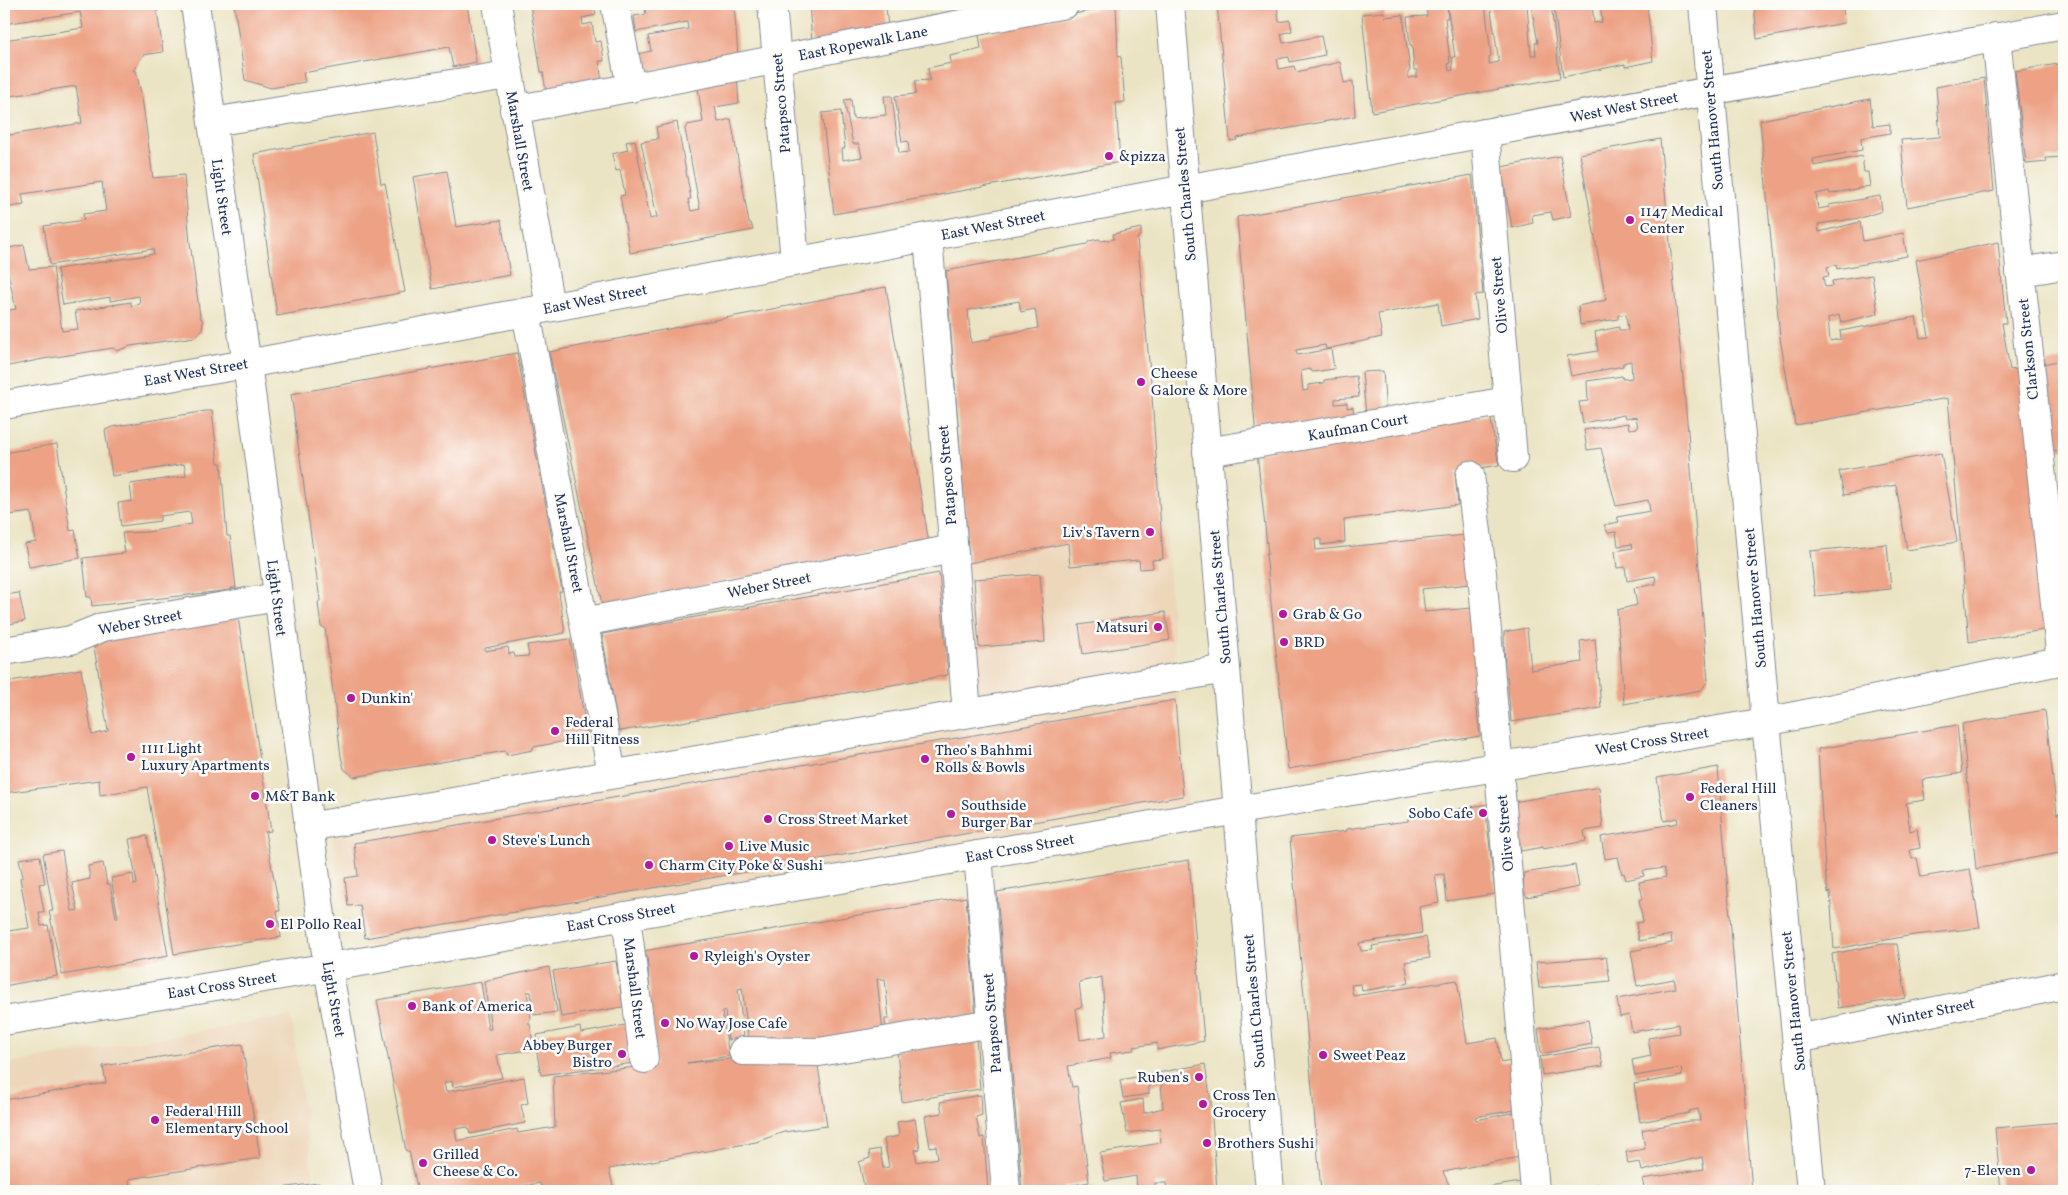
<svg xmlns="http://www.w3.org/2000/svg" width="2068" height="1195" font-family="Vollkorn,serif">
<style>
.built{fill:#edd7bb}
.building{fill:#eda285;fill-rule:evenodd}
.lines{fill:none;stroke-linecap:round;stroke-linejoin:round}
.minor-casing{stroke:#838a91;stroke-width:30}
.major-casing{stroke:#838a91;stroke-width:30}
.minor{stroke:#fff;stroke-width:28}
.major{stroke:#fff;stroke-width:28}
.poi-dot{fill:#b5179e;stroke:#fdfcf7;stroke-width:2}
.labels{text-anchor:middle;stroke-width:5;stroke-linejoin:round;paint-order:stroke}
.street-label{font-size:15px;fill:#1b2f5e;stroke:#fdfcf7}
.poi-label{font-size:15px;fill:#1b2f5e;stroke:#fdfcf7;text-anchor:start}
</style>
<rect width="100%" height="100%" fill="#fdfcf7"/>
<filter id="ink" filterUnits="userSpaceOnUse"><feTurbulence type="fractalNoise" baseFrequency=".02" numOctaves="2"/><feDisplacementMap in="SourceGraphic" scale="10" xChannelSelector="R" yChannelSelector="G"/><feConvolveMatrix kernelMatrix="1 2 1 2 8 2 1 2 1" color-interpolation-filters="sRGB"/></filter>
<filter id="wash" filterUnits="userSpaceOnUse"><feTurbulence type="fractalNoise" baseFrequency=".0096" numOctaves="4" result="noise"/><feDisplacementMap in="SourceGraphic" scale="20" xChannelSelector="R" yChannelSelector="G"/><feGaussianBlur stdDeviation="1.12" result="paint"/><feColorMatrix in="noise" values="0 0 0 0 0 0 0 0 0 0 0 0 0 0 0 0 0 1.4 0 .05"/><feComposite in="paint" operator="in"/></filter>
<g filter="url(#wash)">
<rect width="100%" height="100%" fill="#ebe4c4"/>
<!-- built -->
<g class="built">
<path d="M1157,426L1187,805L364,948L356,911L344,909L332,831L977,722L955,461Z"/>
<path d="M291,1016L313,1176L219,1191H4V1064Z"/>
</g>
<g id="blocks">
<!-- building -->
<g class="building">
<path d="M4,4H156L163,52L143,55L133,71H136L142,97L153,178L184,175L190,243L200,316L203,322L202,331L195,337L130,346L117,351L113,348L43,359L4,367V311L16,309L8,273L4,274V249L24,245L29,269L53,267L62,331L78,329L75,311L131,302V306L140,304L139,296L110,301V297L63,305L57,269L154,254L153,249L50,265L44,226L84,220L83,214L106,211L102,182L22,194L24,205L4,208V136L82,123L76,86L4,97V40L83,28L80,12L4,24Z"/>
<path d="M234,4H467L476,62L453,67L449,47L303,73L305,82L271,88L245,80Z"/>
<path d="M530,4H579V7L594,4L596,15L582,18L583,25L592,23L595,42L601,41L604,61H599L602,82L546,91L543,72H541Z"/>
<path d="M644,4H734L738,56L630,75L627,56L651,51L648,36L688,29L687,22L636,32L634,16L646,14Z"/>
<path d="M809,4H904V6L886,8L888,27L812,42Z"/>
<path d="M1217,4H1277L1279,22L1290,20L1292,31L1281,34L1283,43L1321,36L1325,55L1290,62L1289,57L1277,59L1279,69L1294,66L1296,72L1340,62L1344,83L1353,81L1355,116L1237,138V140L1230,141Z"/>
<path d="M1426,4H1447L1448,18H1445L1450,63L1448,64L1449,71L1453,70L1452,57H1455L1447,4H1485L1491,56L1489,57V64L1499,62L1490,4H1527L1531,55H1536L1535,43H1538L1531,4H1551L1560,78L1372,112L1362,14L1384,12L1385,17L1403,15L1410,71L1408,72V78L1417,77V70H1414L1412,45H1410L1407,17L1427,16Z"/>
<path d="M1576,4H1592L1594,23L1602,22L1600,4H1618V9L1647,4L1653,61L1625,67V64L1563,77L1554,7Z"/>
<path d="M1754,4H1843L1844,23L1757,39Z"/>
<path d="M1116,5L1118,56L1121,57L1125,102L1116,103L1120,162L834,214L822,113L841,111L845,148L842,149L843,160L862,157L859,144H853L844,100L851,99L853,119L886,115L884,96H892L899,153L909,152L908,141L902,142L895,96L916,94L915,81L930,80L928,68L951,63L950,56L981,49L979,35Z"/>
<path d="M2064,63V157L2046,158L2047,162L2026,164L2015,71Z"/>
<path d="M737,75L739,103L715,107L718,122L731,119L749,223H751L753,230L630,253L620,196L625,195L620,170L616,171L612,154L628,150L626,142L635,140L650,219L657,217L641,142L658,139L656,127L677,122L691,199H688L691,211L700,209L685,129L687,125L703,122L697,82Z"/>
<path d="M1984,78L1994,191L1907,207L1901,140L1940,137L1936,87Z"/>
<path d="M1870,99L1873,126L1890,124V133L1861,138L1862,150L1813,159L1814,166L1862,156L1864,172H1868L1870,186L1830,194L1829,191L1816,194L1818,209L1830,207L1829,205L1880,196L1882,211L1861,218L1818,224L1819,232L1860,222L1863,241L1903,233L1907,256L1837,269L1836,265L1827,267L1829,276L1823,277L1825,287L1833,286L1832,281L1872,275L1878,314L1841,322L1839,315L1828,318L1830,341L1841,339L1840,331L1916,317L1920,338L1929,337L1916,260L1998,242L2006,323H2002L2010,370L2064,360V449L2049,452L2050,629L1969,642L1948,398L1795,425L1780,338L1760,120Z"/>
<path d="M373,132L381,184L385,183L405,292L277,316L254,154Z"/>
<path d="M1660,139L1688,432L1708,681L1701,690L1624,704L1617,610L1637,605L1634,588L1656,584L1655,576L1627,581L1625,567L1617,568L1615,551L1633,548L1632,544L1618,546L1616,532L1608,533L1604,525L1619,522L1617,517L1650,511L1648,500L1616,506L1601,448L1587,450L1584,430L1628,423L1629,429L1638,428L1636,417L1625,419L1624,415L1583,423L1579,402L1588,401L1587,381L1622,376L1623,379L1632,378L1631,361L1623,363V366L1571,376L1567,356L1598,351L1595,332L1619,327V330H1628L1626,314L1618,315V319L1580,325L1578,306L1606,300L1580,154Z"/>
<path d="M1560,156L1571,216L1553,220L1551,212L1532,215L1533,223L1512,228L1501,167Z"/>
<path d="M447,171L456,227L501,220L510,275L432,289L413,177Z"/>
<path d="M1472,175L1483,294L1475,295L1478,319L1441,326L1438,303L1378,314L1382,337L1326,349L1325,345L1296,350L1297,355L1331,349L1334,369L1313,372L1309,369L1301,371L1303,391L1308,390V385L1324,383V380L1356,376L1359,397L1335,399V404L1347,403V408L1353,407L1355,422L1256,437L1237,217Z"/>
<path d="M1141,228V235L1137,238L1151,382L1163,559L1152,560L1153,568L1140,569L1139,560L1070,566L1068,543L969,563L946,271L1087,244L1089,241L1099,239L1102,241L1114,239L1113,234ZM1019,301L1021,312L1035,309L1038,328L991,337V339L971,343L968,310Z"/>
<path d="M886,287L929,543L602,604L549,352Z"/>
<path d="M517,353L562,591L559,592L565,633L485,648V651L508,647L509,654L514,653L515,657L529,656L527,645L570,639L588,737L533,747V750L507,755L505,751L354,777L344,769L341,756L325,628L321,627L318,603L320,600L291,394Z"/>
<path d="M1383,371L1386,415L1366,416L1362,372Z"/>
<path d="M206,411H212L218,463H221L227,536H230L236,588H231L232,590L92,606L91,597H87L83,558L125,553L122,533L148,532L192,524L190,512L160,516V521L121,526L118,503L132,501L130,484L186,476L185,468L184,464L112,476L105,430L112,427Z"/>
<path d="M1490,415L1499,465L1455,472L1458,505L1344,520L1345,542L1321,545V539H1315L1316,550L1465,535L1470,584L1422,589L1425,612L1472,608L1480,694H1475L1480,736L1288,769L1266,554H1268L1257,453Z"/>
<path d="M57,444L70,531L75,530L80,558L29,567L25,544L36,542L31,512L10,515L4,477V453Z"/>
<path d="M1941,453L1957,542L1907,550L1896,485L1844,495L1839,471Z"/>
<path d="M4,532L7,547H4Z"/>
<path d="M1887,544L1891,589L1815,596L1810,551Z"/>
<path d="M939,573L948,675L670,724V723L620,731L618,727L602,634Z"/>
<path d="M1040,574L1045,642L979,647L974,579Z"/>
<path d="M19,593L25,621L4,625V595Z"/>
<path d="M1165,612L1170,640L1083,654L1079,625Z"/>
<path d="M238,617L271,831L265,832L280,911H277L281,937L174,954L147,787L100,795L99,780L4,793V682L81,669L92,735L108,731L93,641Z"/>
<path d="M1527,628L1531,670L1582,662L1580,641L1595,639L1601,708L1511,722L1507,676H1505L1504,632Z"/>
<path d="M1175,700L1183,796L365,938L360,905L348,906L345,878L358,876L354,843Z"/>
<path d="M2045,710L2057,814L2064,813V852L1976,869L1962,724Z"/>
<path d="M1957,725L1962,773L1922,780L1925,800L1906,803L1910,831L1917,829L1920,848L1910,850L1912,859L1917,858L1921,877L1970,869L1980,928L1914,935L1834,949L1830,892L1828,893L1825,870L1818,749Z"/>
<path d="M1718,767L1752,1191H1645L1642,1179L1704,1169L1702,1157L1642,1171L1640,1162L1628,1164L1626,1152L1645,1149L1642,1130L1689,1121H1700L1698,1109L1689,1111V1113L1640,1122L1634,1084L1682,1076L1681,1068L1635,1076L1632,1060L1651,1056L1648,1038L1679,1033L1678,1024L1632,1032L1629,1015L1620,1017L1617,999L1676,988L1674,979L1637,986L1631,951L1672,943L1671,935L1639,941L1636,923L1643,922L1639,900L1643,898L1639,882L1666,877L1664,868L1643,871L1644,876L1626,880L1624,873L1622,874L1618,857L1605,859L1601,837L1678,823L1677,818L1664,821L1657,778Z"/>
<path d="M1599,787L1603,828L1584,831L1586,841L1543,849V847L1521,851L1514,802Z"/>
<path d="M1488,804L1489,812L1486,813L1495,894L1447,901L1444,874L1435,875L1439,903L1419,907L1422,933L1359,943L1361,951L1373,950L1372,946L1426,937L1430,958L1405,962L1409,983L1362,991L1361,984L1351,985L1353,996L1457,980L1467,1043L1497,1038L1501,1063L1511,1061L1515,1110L1475,1117L1476,1120L1517,1112L1520,1157L1443,1172L1452,1191H1321L1290,838L1347,831L1346,829L1408,821V818Z"/>
<path d="M147,836L168,956L62,975L49,911H53L43,854L62,851L72,911L78,910L72,883L90,879L88,866L103,863L107,884H110L116,918H118L111,878L133,874L134,885L137,884L129,839Z"/>
<path d="M40,856L45,883L39,884L44,912H39L41,926L48,925L57,976L4,986V939L9,938L8,931L29,928L20,878L23,877L19,859Z"/>
<path d="M1189,860L1204,1041L1157,1050V1043L1134,1047V1050L1110,1053L1111,1058L1068,1066L1072,1087L1077,1086L1089,1182L1064,1187V1191H1022L997,892ZM1102,977L1106,1036L1080,1040L1076,1008L1082,1007L1079,982Z"/>
<path d="M1575,865L1579,887L1527,897L1523,889L1524,873Z"/>
<path d="M966,897L976,1017L886,1032L885,1019H889L885,979H877L883,1032L774,1048L772,1036L769,1039L749,1042L742,988L738,989L744,1037L728,1040L725,1011L722,1012L729,1056L687,1063L738,1058L817,1059L827,1126L784,1132L756,1142L609,1169L614,1191H542L540,1183L496,1191H418L409,1151H406L377,1000L481,982L488,1029H491L484,981L549,967L557,1012L534,1015L531,992H527L531,1018L528,1024H530L534,1049L497,1055L502,1078L453,1087L452,1081L444,1083L446,1092L524,1077L528,1103L521,1105L525,1123L470,1134L468,1127L455,1129L457,1141L517,1129L518,1133L555,1127L553,1076L656,1065L647,956L644,957L643,951Z"/>
<path d="M1883,944H1897L1906,998L1838,1008L1832,954Z"/>
<path d="M1606,957L1610,981L1539,988L1536,962Z"/>
<path d="M616,961L623,1007L561,1017L553,971Z"/>
<path d="M1588,1020L1592,1044L1541,1054L1538,1029Z"/>
<path d="M626,1025L634,1063L541,1075L535,1042L538,1041L537,1035L580,1027L581,1033Z"/>
<path d="M976,1036L980,1089L902,1102L897,1051Z"/>
<path d="M242,1044L260,1158L129,1179L130,1191H4V1100L106,1083L103,1066Z"/>
<path d="M1599,1047L1603,1066L1542,1075L1540,1057Z"/>
<path d="M1205,1064L1211,1102L1217,1191H1167L1166,1183H1155V1191H1137L1136,1176L1105,1181L1100,1153L1161,1143L1160,1129L1127,1133L1121,1103L1143,1099L1144,1113L1163,1108L1161,1083L1149,1086V1094L1123,1098L1120,1080Z"/>
<path d="M981,1095L982,1115L976,1117L980,1138L984,1137L988,1190L992,1189V1191H865L859,1162L870,1158L869,1151L880,1149L883,1168L889,1167L884,1139L899,1136L897,1122L915,1119L920,1149L915,1150L917,1162L938,1158L936,1146L930,1147L925,1116L942,1113L940,1102Z"/>
<path d="M2062,1122L2064,1191H2001L1995,1128Z"/>
<path d="M1521,1182L1522,1191H1470V1190Z"/>
<path d="M319,1183L320,1191H273L272,1189Z"/>
<path d="M1094,1187L1095,1191H1076V1190Z"/>
<path d="M1598,1187V1191H1579V1190Z"/>
</g>
</g>
</g>
<g filter="url(#ink)">
<use href="#blocks" fill-opacity="0" stroke="#838a91" stroke-width="1"/>
<g class="lines">
<defs>
<g id="minor">
<path d="M195,4L252,400L328,968L368,1191"/>
<path d="M497,4L550,307"/>
<path d="M615,4L631,88"/>
<path d="M772,4L795,261"/>
<path d="M1170,4L1270,1191"/>
<path d="M1996,37L2061,661"/>
<path d="M514,110L1065,4"/>
<path d="M212,122L508,75"/>
<path d="M1485,133L1513,458"/>
<path d="M928,237L967,713"/>
<path d="M2020,272L2064,265"/>
<path d="M526,312L612,774"/>
<path d="M4,405L247,364L2064,25"/>
<path d="M1207,452L1508,401"/>
<path d="M1470,475L1482,573L1535,1191"/>
<path d="M584,622L953,549"/>
<path d="M4,651L71,640L103,627L277,597"/>
<path d="M308,827L1226,669"/>
<path d="M978,855L1006,1191"/>
<path d="M626,916L644,1059"/>
<path d="M4,1021L372,960L1238,810L1766,722L2064,660"/>
<path d="M1797,1039L2064,985"/>
<path d="M743,1051L819,1052L992,1023"/>
</g>
<path id="major" d="M1703,4L1766,722L1811,1191"/>
</defs>
<!-- minor casing -->
<use href="#minor" class="minor-casing"/>
<!-- major casing -->
<use href="#major" class="major-casing"/>
<!-- minor -->
<use href="#minor" class="minor"/>
<!-- major -->
<use href="#major" class="major"/>
</g>
</g>
<!-- markers -->
<g class="poi-dot">
<circle cx="1109" cy="156" r="5"/>
<circle cx="1630" cy="220" r="5"/>
<circle cx="1141" cy="382" r="5"/>
<circle cx="1150" cy="532" r="5"/>
<circle cx="1283" cy="614" r="5"/>
<circle cx="1158" cy="627" r="5"/>
<circle cx="1284" cy="642" r="5"/>
<circle cx="351" cy="698" r="5"/>
<circle cx="555" cy="731" r="5"/>
<circle cx="131" cy="757" r="5"/>
<circle cx="925" cy="759" r="5"/>
<circle cx="255" cy="796" r="5"/>
<circle cx="1690" cy="797" r="5"/>
<circle cx="1483" cy="813" r="5"/>
<circle cx="951" cy="814" r="5"/>
<circle cx="768" cy="819" r="5"/>
<circle cx="492" cy="840" r="5"/>
<circle cx="729" cy="846" r="5"/>
<circle cx="649" cy="865" r="5"/>
<circle cx="270" cy="924" r="5"/>
<circle cx="694" cy="956" r="5"/>
<circle cx="412" cy="1006" r="5"/>
<circle cx="665" cy="1023" r="5"/>
<circle cx="622" cy="1054" r="5"/>
<circle cx="1323" cy="1055" r="5"/>
<circle cx="1199" cy="1077" r="5"/>
<circle cx="1203" cy="1104" r="5"/>
<circle cx="155" cy="1120" r="5"/>
<circle cx="1207" cy="1143" r="5"/>
<circle cx="423" cy="1163" r="5"/>
<circle cx="2031" cy="1170" r="5"/>
</g>
<g class="labels">
<!-- street labels -->
<g class="street-label">
<text transform="translate(863 43) rotate(-11)" y="5">East Ropewalk Lane</text>
<text transform="translate(781 103) rotate(-95)" y="5">Patapsco Street</text>
<text transform="translate(1624 107) rotate(-11)" y="5">West West Street</text>
<text transform="translate(1712 120) rotate(-95)" y="5">South Hanover Street</text>
<text transform="translate(520 141) rotate(80)" y="5">Marshall Street</text>
<text transform="translate(1185 194) rotate(-95)" y="5">South Charles Street</text>
<text transform="translate(222 197) rotate(82)" y="5">Light Street</text>
<text transform="translate(993 225) rotate(-11)" y="5">East West Street</text>
<text transform="translate(1499 295) rotate(-95)" y="5">Olive Street</text>
<text transform="translate(595 299) rotate(-11)" y="5">East West Street</text>
<text transform="translate(2028 349) rotate(-96)" y="5">Clarkson Street</text>
<text transform="translate(196 372) rotate(-10)" y="5">East West Street</text>
<text transform="translate(1358 427) rotate(-10)" y="5">Kaufman Court</text>
<text transform="translate(947 475) rotate(-95)" y="5">Patapsco Street</text>
<text transform="translate(569 543) rotate(79)" y="5">Marshall Street</text>
<text transform="translate(769 585) rotate(-11)" y="5">Weber Street</text>
<text transform="translate(1220 597) rotate(-95)" y="5">South Charles Street</text>
<text transform="translate(277 598) rotate(83)" y="5">Light Street</text>
<text transform="translate(1755 598) rotate(-95)" y="5">South Hanover Street</text>
<text transform="translate(140 622) rotate(-11)" y="5">Weber Street</text>
<text transform="translate(1652 741) rotate(-9)" y="5">West Cross Street</text>
<text transform="translate(1505 833) rotate(-95)" y="5">Olive Street</text>
<text transform="translate(1020 848) rotate(-10)" y="5">East Cross Street</text>
<text transform="translate(621 917) rotate(-10)" y="5">East Cross Street</text>
<text transform="translate(222 985) rotate(-9)" y="5">East Cross Street</text>
<text transform="translate(635 988) rotate(83)" y="5">Marshall Street</text>
<text transform="translate(334 999) rotate(80)" y="5">Light Street</text>
<text transform="translate(1254 1001) rotate(-95)" y="5">South Charles Street</text>
<text transform="translate(1793 1001) rotate(-96)" y="5">South Hanover Street</text>
<text transform="translate(1931 1012) rotate(-12)" y="5">Winter Street</text>
<text transform="translate(992 1023) rotate(-95)" y="5">Patapsco Street</text>
</g>
<!-- poi labels -->
<g class="poi-label">
<text x="1119" y="161">&amp;pizza</text>
<text x="1640" y="216">1147 Medical<tspan x="1640" dy="17">Center</tspan></text>
<text x="1151" y="378">Cheese<tspan x="1151" dy="17">Galore &amp; More</tspan></text>
<text x="1140" y="537" text-anchor="end">Liv's Tavern</text>
<text x="1293" y="619">Grab &amp; Go</text>
<text x="1148" y="632" text-anchor="end">Matsuri</text>
<text x="1294" y="647">BRD</text>
<text x="361" y="703">Dunkin'</text>
<text x="565" y="727">Federal<tspan x="565" dy="17">Hill Fitness</tspan></text>
<text x="141" y="753">1111 Light<tspan x="141" dy="17">Luxury Apartments</tspan></text>
<text x="935" y="755">Theo’s Bahhmi<tspan x="935" dy="17">Rolls &amp; Bowls</tspan></text>
<text x="1700" y="793">Federal Hill<tspan x="1700" dy="17">Cleaners</tspan></text>
<text x="265" y="801">M&amp;T Bank</text>
<text x="961" y="810">Southside<tspan x="961" dy="17">Burger Bar</tspan></text>
<text x="1473" y="818" text-anchor="end">Sobo Cafe</text>
<text x="778" y="824">Cross Street Market</text>
<text x="502" y="845">Steve's Lunch</text>
<text x="739" y="851">Live Music</text>
<text x="659" y="870">Charm City Poke &amp; Sushi</text>
<text x="280" y="929">El Pollo Real</text>
<text x="704" y="961">Ryleigh's Oyster</text>
<text x="422" y="1011">Bank of America</text>
<text x="675" y="1028">No Way Jose Cafe</text>
<text x="612" y="1050" text-anchor="end">Abbey Burger<tspan x="612" dy="17">Bistro</tspan></text>
<text x="1333" y="1060">Sweet Peaz</text>
<text x="1189" y="1082" text-anchor="end">Ruben's</text>
<text x="1213" y="1100">Cross Ten<tspan x="1213" dy="17">Grocery</tspan></text>
<text x="165" y="1116">Federal Hill<tspan x="165" dy="17">Elementary School</tspan></text>
<text x="1217" y="1148">Brothers Sushi</text>
<text x="433" y="1159">Grilled<tspan x="433" dy="17">Cheese &amp; Co.</tspan></text>
<text x="2021" y="1175" text-anchor="end">7-Eleven</text>
</g>
</g>
<!-- margin -->
<rect width="2068" height="1195" fill="none" stroke="#fdfcf7" stroke-width="20"/>
</svg>
